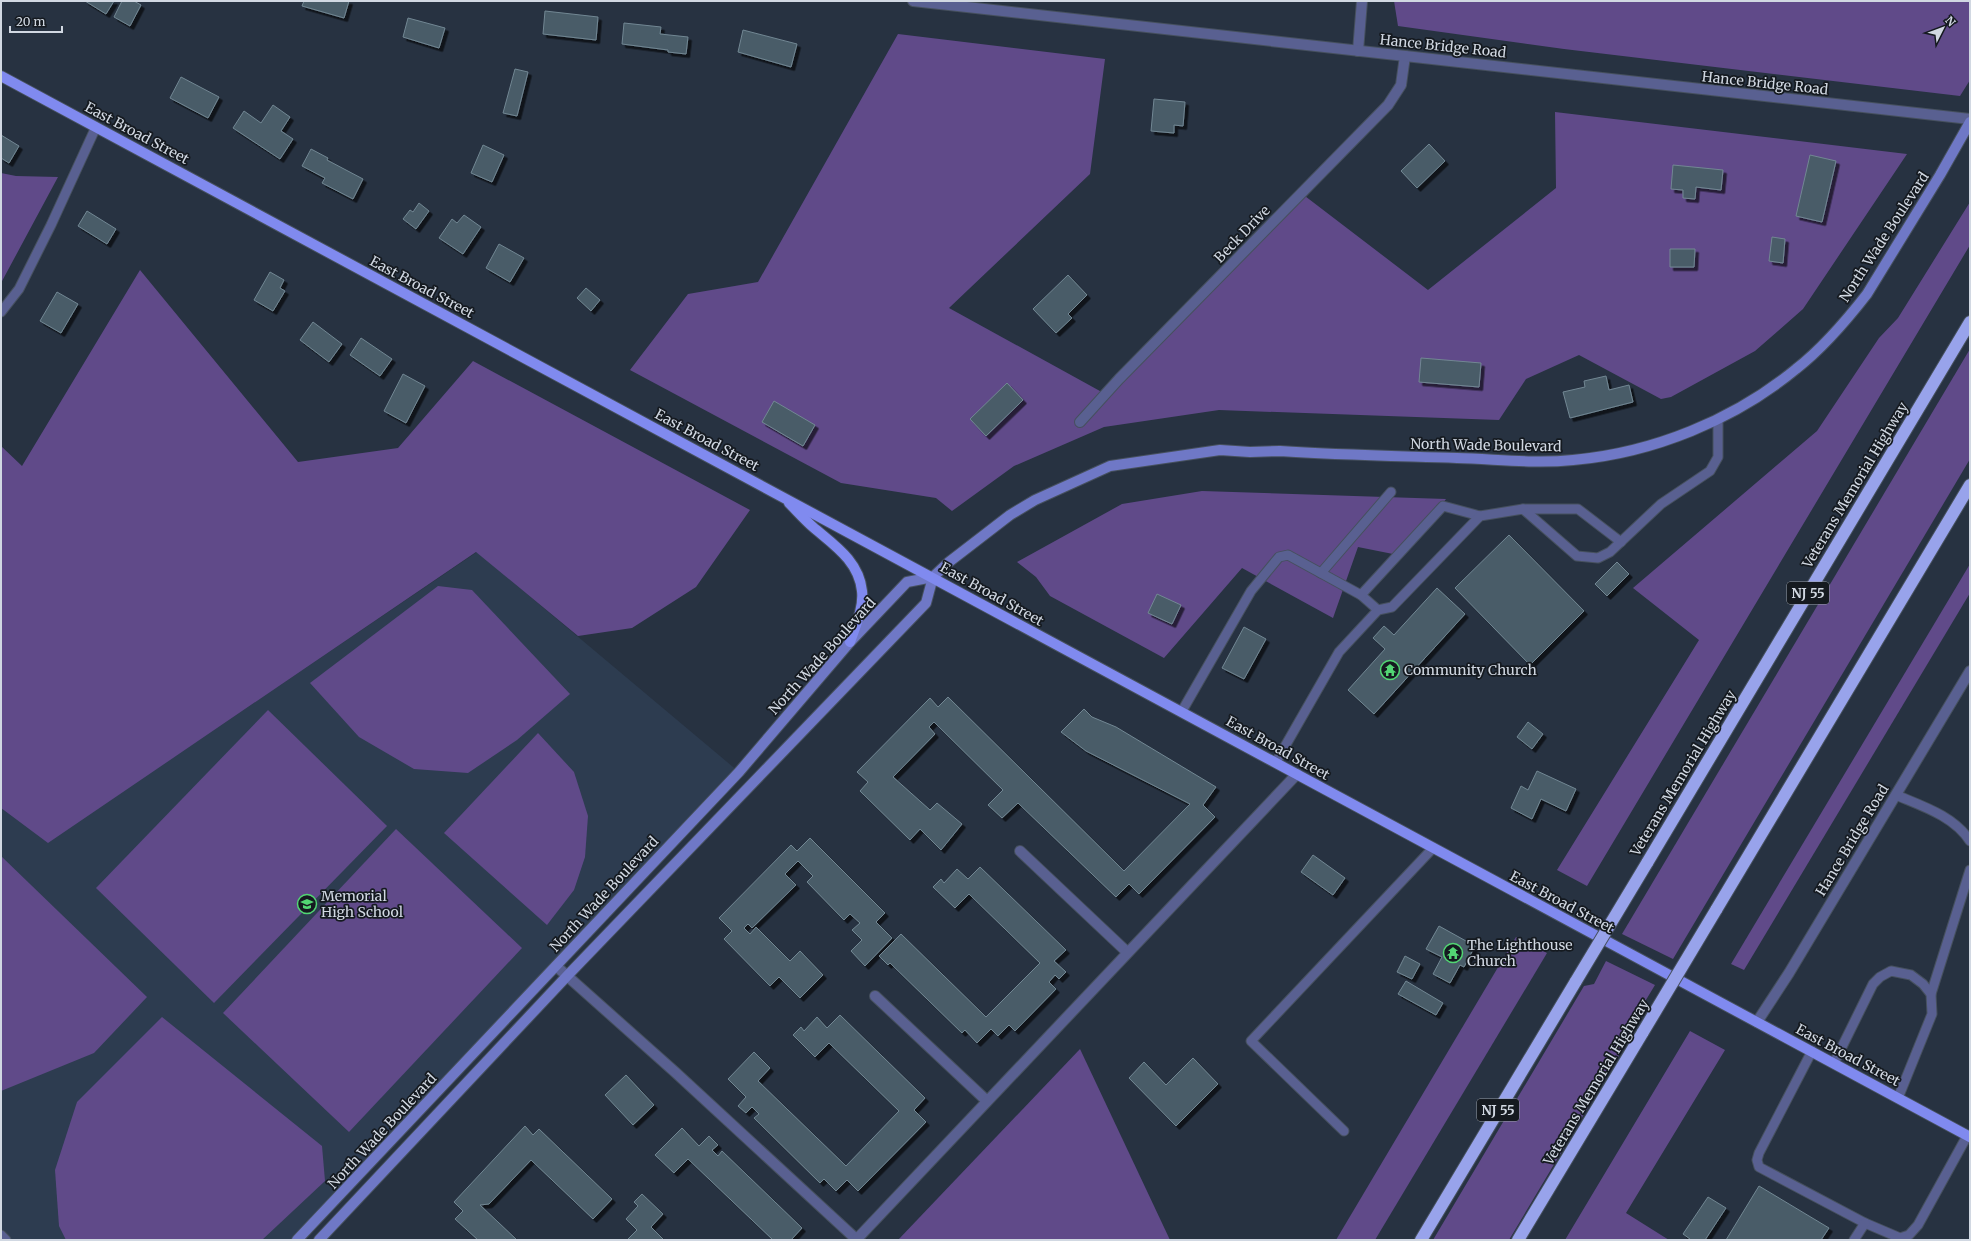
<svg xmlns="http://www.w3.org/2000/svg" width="1971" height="1241" font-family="Merriweather,serif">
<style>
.built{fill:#2d3c50}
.green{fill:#604a89}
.building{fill:#485c68;stroke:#728793;filter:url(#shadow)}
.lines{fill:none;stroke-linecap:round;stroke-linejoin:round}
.service-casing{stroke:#46505e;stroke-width:11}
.minor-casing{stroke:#46505e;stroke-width:12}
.tertiary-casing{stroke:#46505e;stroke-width:12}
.secondary-casing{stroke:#46505e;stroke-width:12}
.primary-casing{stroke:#46505e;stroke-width:12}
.motorway-casing{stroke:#46505e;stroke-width:14}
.service{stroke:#596091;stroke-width:9}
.minor{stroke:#596091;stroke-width:10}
.tertiary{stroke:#596091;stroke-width:10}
.secondary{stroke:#6f78c6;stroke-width:10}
.primary{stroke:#808aef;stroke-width:10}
.motorway{stroke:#98a3eb;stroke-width:12}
.motorway-bridge-casing{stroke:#46505e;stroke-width:14;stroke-linecap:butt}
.motorway-bridge{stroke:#98a3eb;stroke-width:12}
.labels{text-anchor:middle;stroke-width:3.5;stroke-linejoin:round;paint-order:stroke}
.shield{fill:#151a20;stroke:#999fa8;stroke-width:1}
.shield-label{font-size:13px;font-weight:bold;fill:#d1d8e2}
.street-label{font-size:14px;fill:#d1d8e2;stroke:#151a20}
.poi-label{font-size:14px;fill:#d1d8e2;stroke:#151a20;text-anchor:start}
</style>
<defs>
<filter id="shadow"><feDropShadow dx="3.5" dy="3.5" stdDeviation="0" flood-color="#0009"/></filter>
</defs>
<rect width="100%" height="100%" fill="#273241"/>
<!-- built -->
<path class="built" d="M477,552L739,772L297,1240H1V808L48,842Z"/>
<!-- green -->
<g class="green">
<path d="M1394,1H1970V80L1960,96L1564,49L1398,26Z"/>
<path d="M898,34L1105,59L1090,174L949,308L1109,396L1301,193L1428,290L1556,188L1555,112L1907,154L1803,309L1755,351L1671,397L1661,399L1579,355L1526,379L1499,420L1219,410L1104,427L1014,466L952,511L936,498L841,483L630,370L688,294L758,282Z"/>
<path d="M1,173L16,176L58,177L1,283Z"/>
<path d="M1970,202V245L1587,886L1557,870L1699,640L1633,588L1817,431L1879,338L1898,318Z"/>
<path d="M140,270L298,462L398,448L473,361L750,510L696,587L632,628L578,636L476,552L48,843L1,808V446L22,466Z"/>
<path d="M1970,349V459L1673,959L1622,934Z"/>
<path d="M1202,491L1446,499L1440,507L1393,554L1358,547L1333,618L1242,568L1164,658L1050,596L1036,577L1017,562L1122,504Z"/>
<path d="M1970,564V593L1744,970L1731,964Z"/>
<path d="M438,586L472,590L570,694L517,740L468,773L414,769L359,737L310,683Z"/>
<path d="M268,710L387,826L214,1003L96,888Z"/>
<path d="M538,733L574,772L588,816L585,857L574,890L547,925L444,833Z"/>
<path d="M396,829L522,948L349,1132L223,1013Z"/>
<path d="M1,856L147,997L94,1053L1,1091Z"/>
<path d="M1516,937L1547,953L1375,1240H1336Z"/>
<path d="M1606,961L1655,985L1632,1023L1636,1027L1509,1240H1433L1584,986L1594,984Z"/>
<path d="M162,1017L322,1146L325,1181L262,1240H66L59,1226L55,1170L77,1102Z"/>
<path d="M1690,1031L1725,1050L1626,1213L1669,1240H1565Z"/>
<path d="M1080,1049L1170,1240H898Z"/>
</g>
<!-- building -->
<g class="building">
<path d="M85,1H114L106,14Z"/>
<path d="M122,1H134L141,5L130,26L114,17Z"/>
<path d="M304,1H349L344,18L302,6Z"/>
<path d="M545,11L598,17L596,40L543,34Z"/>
<path d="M408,18L445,28L439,48L403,37Z"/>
<path d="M624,23L661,27L660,34L688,37L686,54L668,52V50L622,44Z"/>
<path d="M743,30L797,44L791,67L738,52Z"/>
<path d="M515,69L528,72L517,116L503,113Z"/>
<path d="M181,77L219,97L208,118L170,98Z"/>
<path d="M1154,99L1185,102L1183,126L1174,125V133L1151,131Z"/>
<path d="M273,105L290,117L281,131L293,139L280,159L233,128L244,111L261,123Z"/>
<path d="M1,135L19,146L9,163L1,158Z"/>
<path d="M1429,144L1445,161L1417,188L1401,171Z"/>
<path d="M483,145L504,155L492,182L471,173Z"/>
<path d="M311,149L328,158L327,160L363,179L353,199L322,183L325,178L302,166Z"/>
<path d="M1810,155L1836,161L1822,222L1796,216Z"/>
<path d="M1673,165L1723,170L1721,190L1696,187L1695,199L1683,198V190L1671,189Z"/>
<path d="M419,203L429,211L416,229L403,219L410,210L413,212Z"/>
<path d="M87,211L116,229L107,244L78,226Z"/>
<path d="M464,215L481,227L463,254L439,238L452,219L457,223Z"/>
<path d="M1772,237L1785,239L1783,263L1769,261Z"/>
<path d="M499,244L524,258L510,282L486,268Z"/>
<path d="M1670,249H1695L1694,267H1670Z"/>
<path d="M270,272L284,280L280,288L285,291L273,311L254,300Z"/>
<path d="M1068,275L1087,295L1068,314L1072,318L1056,333L1033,309Z"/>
<path d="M586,288L600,300L591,311L577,298Z"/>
<path d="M57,292L78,304L61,333L40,321Z"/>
<path d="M313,322L342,344L329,362L300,340Z"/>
<path d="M361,338L392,359L380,376L350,355Z"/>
<path d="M1421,358L1481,363L1479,387L1419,382Z"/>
<path d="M403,374L425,386L406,423L384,411Z"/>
<path d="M1606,376L1609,390L1629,385L1633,402L1570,418L1563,392L1585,387L1584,381Z"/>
<path d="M1007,383L1023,400L986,436L970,419Z"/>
<path d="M774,401L815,425L803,446L762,422Z"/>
<path d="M1509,535L1584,611L1530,665L1455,588Z"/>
<path d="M1617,562L1629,574L1607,596L1595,584Z"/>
<path d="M1437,588L1465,614L1374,714L1348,690L1385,649L1373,638L1384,626L1394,635Z"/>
<path d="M1157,594L1181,605L1172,624L1148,613Z"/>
<path d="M1244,627L1266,639L1244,679L1222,668Z"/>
<path d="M948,697L1124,871L1190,804L1086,751L1061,732L1084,709L1092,717L1116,727L1216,787L1203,805L1215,817L1139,894L1129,884L1116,897L1018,803L1002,818L988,805L1003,790L934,722L929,727L935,734L893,777L930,810L937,803L962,824L941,850L920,829L910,840L860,791L868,782L857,772L930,698L938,707Z"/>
<path d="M1528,722L1543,734L1532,749L1517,737Z"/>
<path d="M1537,771L1576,789L1566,811L1541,799L1532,819L1511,808L1521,786L1528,790Z"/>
<path d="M810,838L885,913L876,922L892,938L865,966L851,951L862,940L852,930L860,923L850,914L844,920L807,882L813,876L798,861L785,874L796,885L752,928L748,924L744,928L750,934L756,927L790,961L800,951L823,975L800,998L779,977L770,986L724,939L732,931L719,918L791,845L797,851Z"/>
<path d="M1313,855L1345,878L1333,895L1301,872Z"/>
<path d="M980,867L1066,950L1054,961L1066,972L1059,979L1055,975L1049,982L1056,989L1015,1031L1009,1025L998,1036L991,1029L977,1043L965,1030L962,1033L890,963L888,965L879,956L901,934L986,1017L1040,963L969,894L955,908L933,887L941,879L944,883L957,869L968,879Z"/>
<path d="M1439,926L1475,946L1464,967L1460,965L1450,983L1433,974L1442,957L1426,949Z"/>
<path d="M1405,956L1420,964L1412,979L1397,972Z"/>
<path d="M1406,981L1443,1003L1436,1015L1398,994Z"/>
<path d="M840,1015L925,1098L914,1110L926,1122L858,1191L847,1180L836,1191L824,1179L820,1183L754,1118L759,1114L752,1107L746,1113L738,1106L746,1097L728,1079L754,1052L770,1068L758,1081L846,1166L899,1111L829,1043L815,1057L793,1035L801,1027L804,1031L817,1017L827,1028Z"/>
<path d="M1193,1058L1218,1084L1176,1126L1129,1078L1144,1062L1166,1085Z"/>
<path d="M626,1075L654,1105L633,1125L605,1095Z"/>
<path d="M525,1126L533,1135L539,1129L612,1199L593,1219L531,1160L489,1204L480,1205L517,1240H478L455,1219L463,1211L454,1202Z"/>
<path d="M682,1128L699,1146L709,1136L718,1145L712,1150L718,1156L722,1151L802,1228L791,1240H773L688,1159L674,1173L655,1155Z"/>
<path d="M1759,1186L1829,1228L1821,1240H1726Z"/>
<path d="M642,1194L663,1214L651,1227L664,1240H627L637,1230L626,1219L638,1206L634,1202Z"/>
<path d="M1708,1197L1726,1208L1705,1240H1689L1690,1239L1683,1234Z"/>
</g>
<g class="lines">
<defs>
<g id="service">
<path d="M1,312L19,289L51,225L96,127"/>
<path d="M1523,509H1578L1621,542"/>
<path d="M1321,573L1391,492"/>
<path d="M1361,595L1378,610"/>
<path d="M1182,711L1251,591L1279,557L1288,555L1361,595L1443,506L1480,516"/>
<path d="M1276,762L1339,652L1378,610L1392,607L1480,516L1523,509L1577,556L1598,558L1610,552L1661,504L1710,471L1718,457V419"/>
<path d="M1896,795C1922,806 1954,816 1970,841"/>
<path d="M1931,994L1970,870"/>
<path d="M1812,1051L1759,1153L1757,1160L1759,1167L1865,1223L1900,1238L1909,1235L1918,1225L1967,1136"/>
<path d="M1834,1063L1873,984L1880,977L1891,971L1911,975L1923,984L1931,994L1932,1014L1898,1098"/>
<path d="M1344,1131L1251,1041L1433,848"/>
<path d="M1,1235L6,1240"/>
<path d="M1854,1240L1865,1223"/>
</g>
<g id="minor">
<path d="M1358,51L1362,1"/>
<path d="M1080,422L1119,379L1388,105L1401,85L1405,56"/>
<path d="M1020,851L1127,952"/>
<path d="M556,966L675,1072L856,1239"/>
<path d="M875,996L987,1101"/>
<path d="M856,1240L1297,774"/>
</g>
<g id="tertiary">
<path d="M913,1L1970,119"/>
<path d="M1757,1022L1789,973L1970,671"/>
</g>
<g id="secondary">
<path d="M297,1240L739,772L850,642L907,582L933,577"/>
<path d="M319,1240L567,976L926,603L933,577L949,562L1010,515L1035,500L1110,466L1220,450L1250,452L1280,451C1339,455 1398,456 1457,458C1496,459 1534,464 1573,460C1653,453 1734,420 1796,369C1823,348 1846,321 1867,294L1940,175L1970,122"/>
</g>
<g id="primary">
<path d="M1,76L1970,1137"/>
<path d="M789,503C797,511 805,520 813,527C834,545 859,561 862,591C864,608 855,627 850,642"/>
</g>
<g id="motorway">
<path d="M1647,863L1970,322"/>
<path d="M1716,910L1970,485"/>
<path d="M1421,1240L1576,981"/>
<path d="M1518,1240L1643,1032"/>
</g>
</defs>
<!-- service casing -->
<use href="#service" class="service-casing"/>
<!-- minor casing -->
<use href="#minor" class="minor-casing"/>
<!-- tertiary casing -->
<use href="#tertiary" class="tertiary-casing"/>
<!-- secondary casing -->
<use href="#secondary" class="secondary-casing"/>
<!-- primary casing -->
<use href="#primary" class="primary-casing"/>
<!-- motorway casing -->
<use href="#motorway" class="motorway-casing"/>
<!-- service -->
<use href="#service" class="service"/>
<!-- minor -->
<use href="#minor" class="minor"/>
<!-- tertiary -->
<use href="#tertiary" class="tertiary"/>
<!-- secondary -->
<use href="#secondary" class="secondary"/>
<!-- primary -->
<use href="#primary" class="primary"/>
<!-- motorway -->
<use href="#motorway" class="motorway"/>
<defs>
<g id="motorway-bridge">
<path d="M1576,981L1647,863"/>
<path d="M1643,1032L1716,910"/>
</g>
</defs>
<!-- motorway-bridge casing -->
<use href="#motorway-bridge" class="motorway-bridge-casing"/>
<!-- motorway-bridge -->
<use href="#motorway-bridge" class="motorway-bridge"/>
</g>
<!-- icons -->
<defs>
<symbol id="temple-ring" viewBox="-11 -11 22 22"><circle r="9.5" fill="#151a20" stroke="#52d673" stroke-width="1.5"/><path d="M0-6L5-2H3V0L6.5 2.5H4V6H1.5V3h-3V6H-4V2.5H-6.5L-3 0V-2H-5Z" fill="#52d673"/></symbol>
<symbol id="school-ring" viewBox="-11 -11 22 22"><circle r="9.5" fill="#151a20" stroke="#52d673" stroke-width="1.5"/><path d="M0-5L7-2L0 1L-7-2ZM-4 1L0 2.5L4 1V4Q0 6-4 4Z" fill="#52d673"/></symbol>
</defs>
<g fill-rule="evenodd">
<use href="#temple-ring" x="1379" y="659" width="22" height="22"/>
<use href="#school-ring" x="296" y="893" width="22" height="22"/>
<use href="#temple-ring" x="1442" y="942" width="22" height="22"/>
</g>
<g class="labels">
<!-- shield labels -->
<g class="shield">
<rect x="1787" y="582" width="42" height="22" rx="3"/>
<rect x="1477" y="1099" width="42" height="22" rx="3"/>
</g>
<g class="shield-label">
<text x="1808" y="598">NJ 55</text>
<text x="1498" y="1115">NJ 55</text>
</g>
<!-- street labels -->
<g class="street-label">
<text transform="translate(1443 46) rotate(6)" y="5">Hance Bridge Road</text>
<text transform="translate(1765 83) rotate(6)" y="5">Hance Bridge Road</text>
<text transform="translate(137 133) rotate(28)" y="5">East Broad Street</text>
<text transform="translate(1242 234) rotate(-46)" y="5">Beck Drive</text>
<text transform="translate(1884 237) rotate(-57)" y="5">North Wade Boulevard</text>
<text transform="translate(422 287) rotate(28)" y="5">East Broad Street</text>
<text transform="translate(707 440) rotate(28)" y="5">East Broad Street</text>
<text transform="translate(1486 445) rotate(1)" y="5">North Wade Boulevard</text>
<text transform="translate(1855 485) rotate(-59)" y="5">Veterans Memorial Highway</text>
<text transform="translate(992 594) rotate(29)" y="5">East Broad Street</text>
<text transform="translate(822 656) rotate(-48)" y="5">North Wade Boulevard</text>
<text transform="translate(1278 748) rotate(29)" y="5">East Broad Street</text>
<text transform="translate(1683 773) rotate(-59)" y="5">Veterans Memorial Highway</text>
<text transform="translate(1852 840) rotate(-59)" y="5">Hance Bridge Road</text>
<text transform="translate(604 894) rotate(-47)" y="5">North Wade Boulevard</text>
<text transform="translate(1562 902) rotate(28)" y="5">East Broad Street</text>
<text transform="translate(1848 1055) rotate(28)" y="5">East Broad Street</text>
<text transform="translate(1596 1082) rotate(-59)" y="5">Veterans Memorial Highway</text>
<text transform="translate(382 1131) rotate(-47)" y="5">North Wade Boulevard</text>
</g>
<!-- poi labels -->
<g class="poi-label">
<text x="1404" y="675">Community Church</text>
<text x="321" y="901">Memorial<tspan x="321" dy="16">High School</tspan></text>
<text x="1467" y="950">The Lighthouse<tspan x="1467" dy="16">Church</tspan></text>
</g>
</g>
<!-- border -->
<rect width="1971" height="1241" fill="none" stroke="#d1d8e2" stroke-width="4"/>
<!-- north arrow -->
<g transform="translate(1943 28) rotate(48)" stroke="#151a20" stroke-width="3" paint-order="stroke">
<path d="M0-3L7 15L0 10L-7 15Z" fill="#d1d8e2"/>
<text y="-6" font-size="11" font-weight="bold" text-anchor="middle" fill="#d1d8e2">N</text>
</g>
<!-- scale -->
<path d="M10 26v6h52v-6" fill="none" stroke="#d1d8e2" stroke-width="2"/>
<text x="16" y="26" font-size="12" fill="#d1d8e2" stroke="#151a20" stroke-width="3" paint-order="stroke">20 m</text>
</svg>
